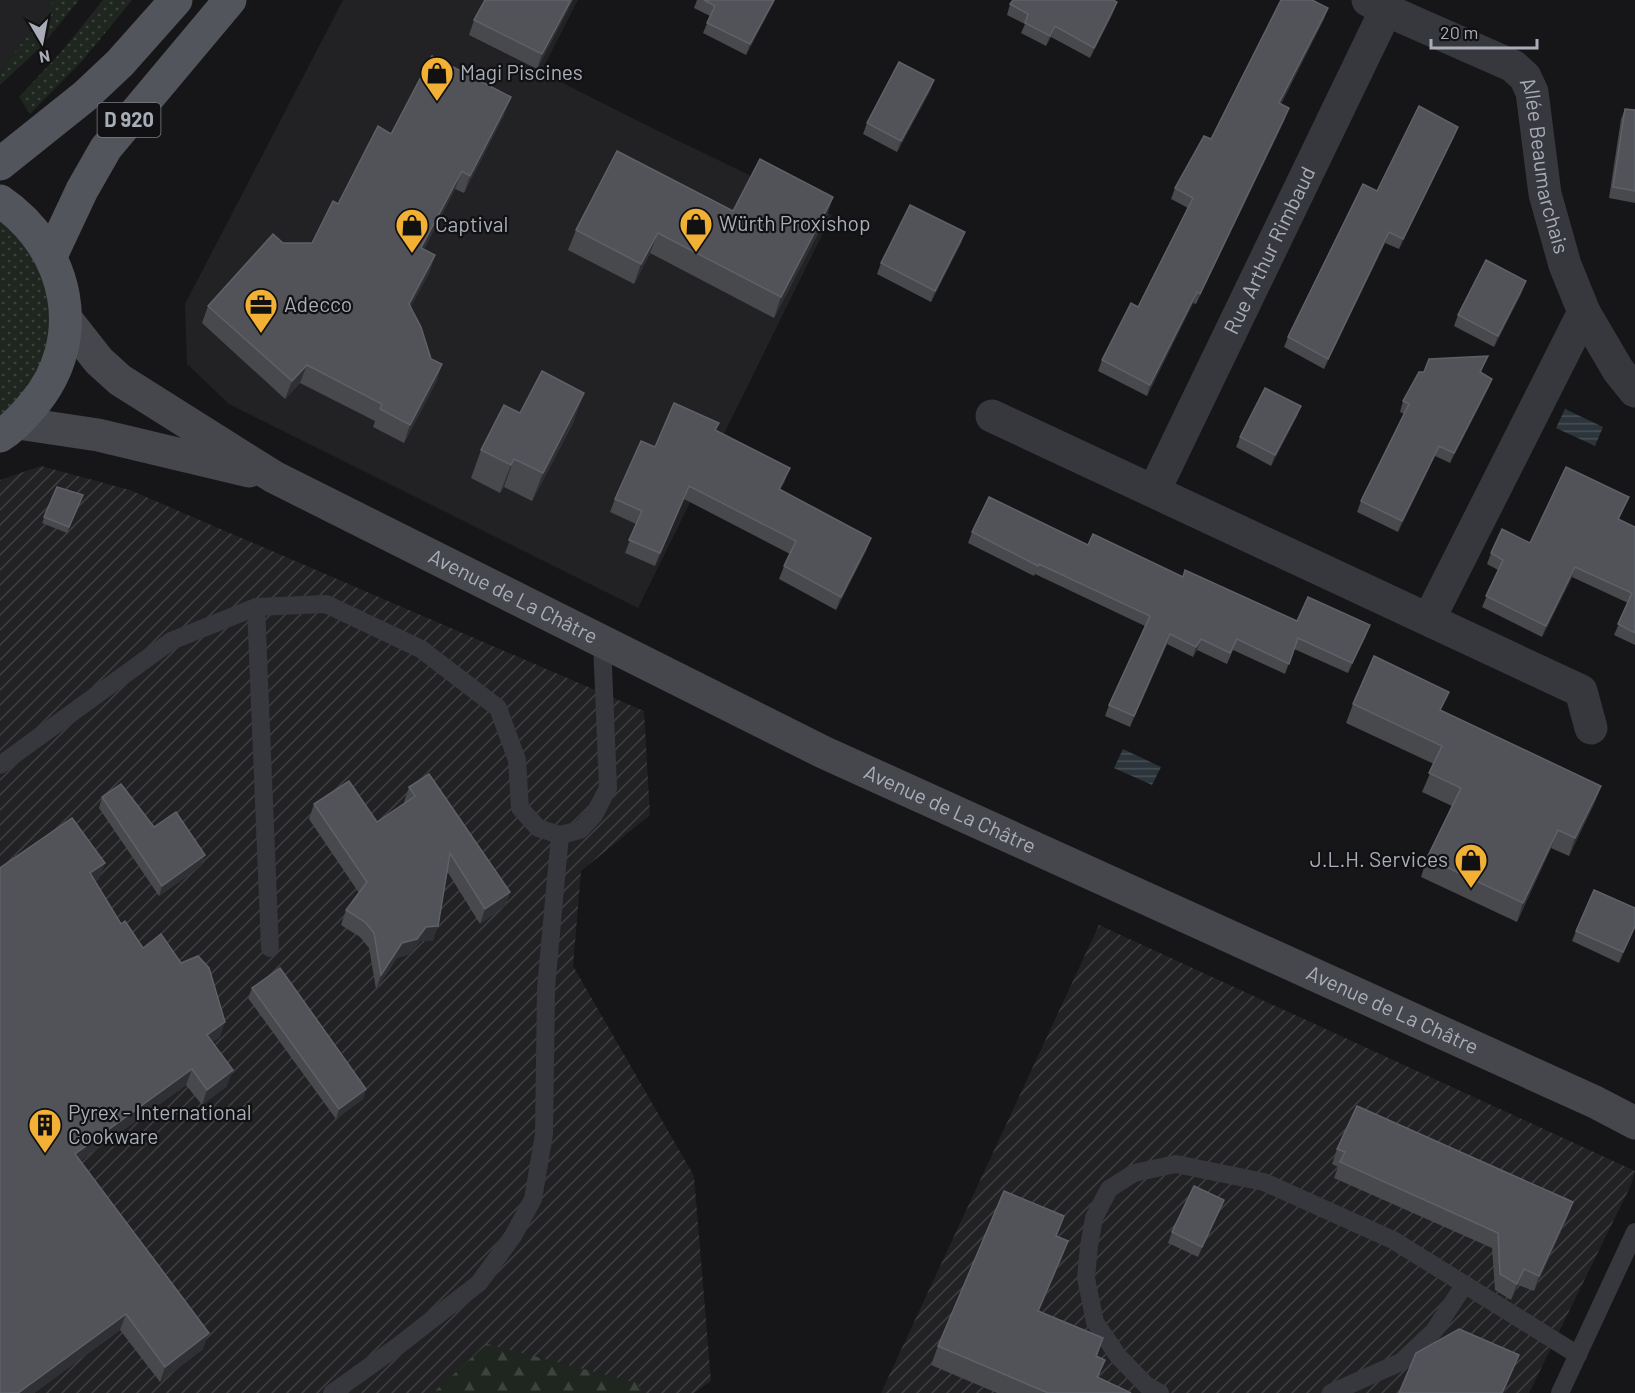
<svg xmlns="http://www.w3.org/2000/svg" width="1635" height="1393" font-family="Barlow,sans-serif">
<style>
.built{fill:#222225}
.industrial{fill:url(#industrial-furrows)}
.grass{fill:url(#grass-dots)}
.forest{fill:url(#forest-firs)}
.water{fill:url(#water-rules)}
.lines{fill:none;stroke-linecap:round;stroke-linejoin:round}
.service{stroke:#37383d;stroke-width:18}
.minor{stroke:#37383d;stroke-width:33}
.secondary{stroke:#45474d;stroke-width:33}
.primary{stroke:#53555c;stroke-width:33}
.wall{fill:#47494d}
.shaded-wall{fill:#2f3033}
.building{fill:#525359;stroke:#5f6168;stroke-width:1.5}
.labels{text-anchor:middle;stroke-width:4.5;stroke-linejoin:round;paint-order:stroke}
.shield{fill:#111113;stroke:#7b7e86;stroke-width:1.5}
.shield-label{font-size:20px;font-weight:bold;fill:#a8adb8}
.poi-label{font-size:21px;fill:#a8adb8;stroke:#111113;text-anchor:start}
.street-label{font-size:21px;fill:#a8adb8;stroke:#111113}
</style>
<defs>
<pattern id="industrial-furrows" width="10" height="10" patternUnits="userSpaceOnUse" patternTransform="scale(1.5)"><rect width="10" height="10" fill="#222225"/><path d="M-1 1l2-2M0 10L10 0M9 11l2-2" fill="none" stroke="#3f3f43"/></pattern>
<pattern id="grass-dots" width="8" height="8" patternUnits="userSpaceOnUse" patternTransform="scale(1.5)"><rect width="8" height="8" fill="#1e261f"/><path d="M2 2h.1M6 6h.1" fill="none" stroke="#3c433d" stroke-width="1.8" stroke-linecap="round"/></pattern>
<pattern id="forest-firs" width="22" height="20" patternUnits="userSpaceOnUse" patternTransform="scale(1.5)"><rect width="22" height="20" fill="#1e261f"/><path d="M5 1l3.5 6h-7zM16 11l3.5 6h-7z" fill="#3c433d"/></pattern>
<pattern id="water-rules" width="6" height="5" patternUnits="userSpaceOnUse" patternTransform="scale(1.5)"><rect width="6" height="5" fill="#2c353c"/><path d="M0 2.5h6" fill="none" stroke="#485056"/></pattern>
</defs>
<rect width="100%" height="100%" fill="#161618"/>
<!-- built -->
<g class="built">
<path d="M0,0H54L0,72Z"/>
<path d="M343,0H578L541,72L652,128L832,215L638,608L229,404L187,364L185,304Z"/>
</g>
<!-- industrial -->
<g class="industrial">
<path d="M41,466L130,490L644,711L650,815L581,871L573,966L694,1176L711,1381L694,1393H0V480Z"/>
<path d="M1099,925L1635,1171L1631,1185L1529,1393H881Z"/>
</g>
<!-- grass -->
<g class="grass">
<path d="M54,0H79L41,47L0,85V72Z"/>
<path d="M103,0H132L83,60L30,114L19,97L62,51Z"/>
<path d="M0,201L66,319L0,436Z"/>
</g>
<!-- forest -->
<path class="forest" d="M487,1344L637,1383L642,1393H433Z"/>
<!-- water -->
<g class="water">
<path d="M1565,409L1603,427L1595,446L1556,428Z"/>
<path d="M1123,749L1161,767L1152,785L1114,768Z"/>
</g>
<g class="lines">
<!-- service -->
<g class="service">
<path d="M256,607L270,948"/>
<path d="M0,765L171,641L256,607L326,604L421,649L498,708L517,760L520,808L538,828L560,835L580,830L594,815L608,788L602,642"/>
<path d="M332,1393L398,1346L479,1283L513,1236L533,1199L544,1134L546,988L560,835"/>
<path d="M1160,1393L1146,1385L1118,1356L1095,1322L1086,1278L1089,1246L1094,1218L1109,1189L1134,1173L1176,1164L1264,1182L1393,1240L1578,1355"/>
<path d="M1331,1393L1401,1362L1434,1331L1465,1284"/>
<path d="M1560,1393L1635,1232"/>
</g>
<!-- minor -->
<g class="minor">
<path id="s1" d="M1368,0L1386,10L1513,66L1525,77L1532,92L1545,194L1565,265L1584,312L1618,370L1635,391"/>
<path d="M992,416L1581,691L1591,728"/>
<path id="s2" d="M1154,491L1386,10"/>
<path d="M1429,619L1584,312"/>
</g>
<!-- secondary -->
<g class="secondary">
<path id="s3" d="M66,319L99,361L120,380L274,477L823,752L1595,1102L1635,1123"/>
<path d="M18,423L98,435L249,471"/>
</g>
<!-- primary -->
<g class="primary">
<path d="M0,164L85,96L120,63L176,0"/>
<path d="M0,201C69,248 89,339 33,405C23,417 13,428 0,436"/>
<path d="M51,256L82,190L106,148L230,0"/>
</g>
</g>
<!-- wall -->
<g class="wall">
<path d="M485,0H573L537,69L469,35L474,20Z"/>
<path d="M697,0H775L746,55L703,33L710,16L694,8Z"/>
<path d="M1010,4L1113,13L1090,58L1051,37L1046,46L1021,33L1025,24L1007,15Z"/>
<path d="M1328,8L1324,19L1281,104L1285,119L1196,304L1193,303L1147,396L1098,371L1102,360L1138,307L1188,208L1171,199L1175,188L1211,139Z"/>
<path d="M934,80L930,91L897,152L863,134L867,123Z"/>
<path d="M1625,109L1635,110V203L1609,198L1621,119Z"/>
<path d="M504,115L464,193L455,189L424,249L435,255L429,273L410,307L431,359L442,364L436,382L404,443L373,427L375,421L300,383L285,399L202,323L208,306L283,243H312L338,204L391,134Z"/>
<path d="M1454,137L1399,249L1385,243L1324,369L1284,347L1288,337L1377,191Z"/>
<path d="M833,197L826,218L774,318L650,253L634,284L568,250L576,230Z"/>
<path d="M965,232L961,243L931,302L877,274L881,263Z"/>
<path d="M1522,292L1494,347L1454,326L1458,315Z"/>
<path d="M1488,356L1481,372L1492,379L1488,389L1450,463L1435,456L1398,532L1357,512L1361,501L1404,414L1400,412L1403,401L1424,372Z"/>
<path d="M1301,406L1297,416L1271,466L1236,447L1240,437Z"/>
<path d="M520,413L574,421L532,501L504,487L500,493L471,478L481,450Z"/>
<path d="M716,431L785,481L780,490L871,538L866,551L836,610L779,579L784,566L790,554L684,499L655,566L625,553L636,524L610,512L615,499L655,447Z"/>
<path d="M57,487L83,495L67,533L42,523Z"/>
<path d="M1629,497L1619,519L1635,527V645L1614,635L1628,603L1572,577L1542,637L1482,607L1498,570L1487,564L1491,553L1530,543Z"/>
<path d="M972,532L1088,545L1183,577L1297,621L1366,636L1348,673L1294,649L1285,674L1233,650L1227,664L1197,650L1193,657L1167,644L1130,727L1105,716L1109,705L1145,626L1035,574L1034,576L968,543Z"/>
<path d="M1353,704L1442,711L1601,786L1594,804L1569,856L1551,848L1517,922L1421,877L1427,858L1452,806L1422,792L1434,764L1346,723Z"/>
<path d="M409,787L510,892L505,906L480,924L447,871L433,941H420L412,953L397,958L376,989L369,948L360,937L341,925L346,910L359,893L309,819L314,804L377,822L405,803L404,802Z"/>
<path d="M102,797L205,855L201,866L159,896L99,808Z"/>
<path d="M72,818L99,879L95,881L121,924L220,1037L212,1042L227,1086L202,1105L186,1085L80,1161L203,1349L160,1382L120,1330L34,1393H0Z"/>
<path d="M1635,908V928L1619,963L1572,941L1576,931Z"/>
<path d="M252,988L366,1089L363,1099L336,1119L248,998Z"/>
<path d="M1337,1149L1573,1202L1567,1218L1534,1291L1518,1285L1511,1300L1495,1290L1492,1248L1334,1178L1338,1167L1332,1164Z"/>
<path d="M1224,1200L1220,1210L1198,1257L1168,1243L1172,1232Z"/>
<path d="M1057,1236L1068,1241L1061,1260L1039,1311L1103,1338L1097,1356L1105,1360L1098,1378L1131,1393H997L931,1365L938,1346Z"/>
</g>
<!-- shaded-wall -->
<g class="shaded-wall">
<path d="M571,0H573L537,69L542,54Z"/>
<path d="M774,0H775L746,55L750,44Z"/>
<path d="M1117,2L1113,13L1090,58L1094,48Z"/>
<path d="M1328,8L1324,19L1276,114L1279,103Z"/>
<path d="M1055,26L1051,37L1046,46L1050,36Z"/>
<path d="M934,80L930,91L897,152L901,141Z"/>
<path d="M511,97L504,115L464,193L470,176Z"/>
<path d="M1289,108L1285,119L1196,304L1200,294Z"/>
<path d="M1458,127L1454,137L1399,249L1403,239Z"/>
<path d="M462,171L455,189L415,266L421,248Z"/>
<path d="M833,197L826,218L774,318L781,297Z"/>
<path d="M965,232L961,243L931,302L935,291Z"/>
<path d="M1389,232L1385,243L1324,369L1328,359Z"/>
<path d="M658,233L650,253L634,284L641,264Z"/>
<path d="M435,255L429,273L403,322L409,304Z"/>
<path d="M1526,281L1522,292L1494,347L1498,336Z"/>
<path d="M1197,292L1193,303L1147,396L1150,385Z"/>
<path d="M442,364L436,382L404,443L410,425Z"/>
<path d="M307,365L300,383L285,399L292,381Z"/>
<path d="M1492,379L1488,389L1450,463L1454,453Z"/>
<path d="M584,393L574,421L532,501L543,473Z"/>
<path d="M1301,406L1297,416L1271,466L1275,455Z"/>
<path d="M1439,446L1435,456L1398,532L1402,521Z"/>
<path d="M514,459L504,487L500,493L511,465Z"/>
<path d="M790,468L785,481L774,502L779,489Z"/>
<path d="M689,486L684,499L655,566L660,553Z"/>
<path d="M871,538L866,551L836,610L841,597Z"/>
<path d="M1575,567L1572,577L1542,637L1546,626Z"/>
<path d="M1370,625L1366,636L1348,673L1352,663Z"/>
<path d="M1170,634L1167,644L1130,727L1134,716Z"/>
<path d="M1201,639L1197,650L1193,657L1196,647Z"/>
<path d="M1601,786L1594,804L1569,856L1575,838Z"/>
<path d="M1558,830L1551,848L1517,922L1523,903Z"/>
<path d="M205,855L201,866L159,896L162,886Z"/>
<path d="M105,863L99,879L85,889L90,873Z"/>
<path d="M510,892L505,906L480,924L485,909Z"/>
<path d="M438,926L433,941H420L412,953L397,958L376,989L381,975L402,943L426,927Z"/>
<path d="M1635,926V928L1619,963L1623,952Z"/>
<path d="M225,1022L220,1037L201,1051L207,1035Z"/>
<path d="M192,1069L186,1085L69,1169L75,1154Z"/>
<path d="M233,1070L227,1086L202,1105L207,1090Z"/>
<path d="M366,1089L363,1099L336,1119L339,1109Z"/>
<path d="M1224,1200L1220,1210L1198,1257L1202,1247Z"/>
<path d="M1573,1202L1567,1218L1534,1291L1539,1276Z"/>
<path d="M1068,1241L1061,1260L1031,1330L1038,1311Z"/>
<path d="M1524,1269L1518,1285L1511,1300L1517,1284Z"/>
<path d="M126,1314L120,1330L34,1393H18Z"/>
<path d="M209,1333L203,1349L160,1382L165,1367Z"/>
<path d="M1519,1355L1504,1393H1502Z"/>
</g>
<!-- building -->
<g class="building">
<path d="M485,0H571L542,54L474,20Z"/>
<path d="M704,0H774L750,44L707,23L715,6Z"/>
<path d="M1013,0H1113L1117,2L1094,48L1055,26L1050,36L1025,23L1028,14L1010,4Z"/>
<path d="M1281,0H1312L1328,8L1279,103L1289,108L1200,294L1197,292L1150,385L1102,360L1131,303L1138,307L1193,198L1175,188L1204,136L1211,139Z"/>
<path d="M432,56L511,97L470,176L462,171L421,248L435,255L409,304L421,327L431,359L442,364L410,425L380,409L382,404L307,365L292,381L208,306L273,234L283,243H312L333,201L338,204L378,126L391,134Z"/>
<path d="M899,62L934,80L901,141L867,123Z"/>
<path d="M1419,106L1458,127L1403,239L1389,232L1328,359L1288,337L1363,184L1377,191Z"/>
<path d="M1625,109L1635,110V191L1613,187Z"/>
<path d="M617,151L733,211L760,159L833,197L781,297L658,233L641,264L576,230Z"/>
<path d="M910,205L965,232L935,291L881,263Z"/>
<path d="M1486,260L1526,281L1498,336L1458,315Z"/>
<path d="M1488,356L1480,372L1492,379L1454,453L1439,446L1402,521L1361,501L1409,404L1403,401L1419,372H1424L1429,359Z"/>
<path d="M542,371L584,393L543,473L514,459L511,465L481,450L504,405L520,413Z"/>
<path d="M1265,388L1301,406L1275,455L1240,437Z"/>
<path d="M674,403L719,423L715,430L790,468L779,489L871,538L841,597L784,566L796,541L689,486L660,553L629,540L642,511L615,499L641,441L655,447Z"/>
<path d="M1566,467L1629,497L1618,519L1635,527V633L1618,624L1632,593L1575,567L1546,626L1486,596L1503,560L1491,553L1502,529L1530,543Z"/>
<path d="M57,487L83,495L69,527L44,517Z"/>
<path d="M989,497L1088,545L1093,534L1183,577L1185,570L1297,621L1308,597L1370,625L1352,663L1298,638L1289,664L1237,639L1230,653L1201,639L1196,647L1170,634L1134,716L1109,705L1150,616L1039,564L1038,566L972,532Z"/>
<path d="M1374,656L1449,692L1440,710L1601,786L1575,838L1558,830L1523,903L1427,858L1461,788L1429,773L1442,746L1353,704Z"/>
<path d="M429,774L510,892L485,909L450,853L438,926L426,927L417,939L402,943L381,975L374,933L365,922L346,910L367,882L314,804L349,781L377,822L415,796L409,787Z"/>
<path d="M121,784L154,827L176,812L205,855L162,886L102,797Z"/>
<path d="M72,818L105,863L90,873L121,924L125,921L143,948L161,934L181,963L198,956L209,968L225,1022L207,1035L233,1070L207,1090L192,1069L75,1154L209,1333L165,1367L126,1314L18,1393H0V868Z"/>
<path d="M1594,890L1635,908V926L1623,952L1576,931Z"/>
<path d="M280,968L366,1089L339,1109L252,988Z"/>
<path d="M1357,1106L1573,1202L1539,1276L1524,1269L1517,1284L1500,1274L1498,1233L1340,1162L1345,1152L1337,1149Z"/>
<path d="M1194,1186L1224,1200L1202,1247L1172,1232Z"/>
<path d="M1004,1191L1064,1216L1056,1236L1068,1241L1038,1311L1103,1338L1096,1356L1105,1360L1097,1377L1131,1393H1048L938,1346Z"/>
<path d="M1459,1329L1519,1355L1502,1393H1399L1416,1353Z"/>
</g>
<!-- icons -->
<defs>
<symbol id="shop-pin" viewBox="-11 -11 22 30"><path d="M0 17L-7.5 6A9.5 9.5 0 1 1 7.5 6Z" fill="#f2b134" stroke="#111113"/><path d="M-5-2.5h2.3a2.7 3.5 0 0 1 5.4 0H5L5.5 6h-11ZM-1.5-2.5h3a1.5 2.3 0 0 0-3 0Z" fill="#111"/></symbol>
<symbol id="office-pin" viewBox="-11 -11 22 30"><path d="M0 17L-7.5 6A9.5 9.5 0 1 1 7.5 6Z" fill="#f2b134" stroke="#111113"/><path d="M-6-3h4V-5.5h4V-3h4V5H-6ZM-1-4.5V-3h2v-1.5ZM-6 0V1H6V0Z" fill="#111"/></symbol>
<symbol id="building-pin" viewBox="-11 -11 22 30"><path d="M0 17L-7.5 6A9.5 9.5 0 1 1 7.5 6Z" fill="#f2b134" stroke="#111113"/><path d="M-4-6H4V6H1V3H-1V6H-4ZM-2.5-4.3h1.7v1.8h-1.7ZM.8-4.3h1.7v1.8H.8ZM-2.5-1h1.7V.8h-1.7ZM.8-1h1.7V.8H.8Z" fill="#111"/></symbol>
</defs>
<g fill-rule="evenodd">
<use href="#shop-pin" x="418" y="54" width="38" height="52"/>
<use href="#shop-pin" x="677" y="205" width="38" height="52"/>
<use href="#shop-pin" x="393" y="206" width="38" height="52"/>
<use href="#office-pin" x="242" y="286" width="38" height="52"/>
<use href="#shop-pin" x="1452" y="841" width="38" height="52"/>
<use href="#building-pin" x="26" y="1106" width="38" height="52"/>
</g>
<g class="labels">
<!-- shield labels -->
<rect class="shield" x="97.5" y="103" width="63" height="34" rx="4.5"/>
<g class="shield-label">
<text x="129" y="127">D 920</text>
</g>
<!-- poi labels -->
<g class="poi-label">
<text x="460" y="80">Magi Piscines</text>
<text x="719" y="231">Würth Proxishop</text>
<text x="435" y="232">Captival</text>
<text x="284" y="312">Adecco</text>
<text x="1448" y="867" text-anchor="end">J.L.H. Services</text>
<text x="68" y="1120">Pyrex - International<tspan x="68" dy="24">Cookware</tspan></text>
</g>
<!-- street labels -->
<g class="street-label">
<text dy="7" stroke="none"><textPath href="#s1" startOffset="267">Allée Beaumarchais</textPath></text>
<text dy="7" stroke="none"><textPath href="#s2" startOffset="267">Rue Arthur Rimbaud</textPath></text>
<text dy="7" stroke="none"><textPath href="#s3" startOffset="531">Avenue de La Châtre</textPath></text>
<text dy="7" stroke="none"><textPath href="#s3" startOffset="1017">Avenue de La Châtre</textPath></text>
<text dy="7" stroke="none"><textPath href="#s3" startOffset="1503">Avenue de La Châtre</textPath></text>
</g>
</g>
<!-- north arrow -->
<g transform="translate(42 42) rotate(170)" stroke="#111113" stroke-width="4.5" paint-order="stroke">
<path d="M0-4.5L10 22L0 15L-10 22Z" fill="#a8adb8"/>
<text y="-9" font-size="16" font-weight="bold" text-anchor="middle" fill="#a8adb8">N</text>
</g>
<!-- scale -->
<path d="M1431 39v9h106v-9" fill="none" stroke="#a8adb8" stroke-width="3"/>
<text x="1440" y="39" font-size="18" fill="#a8adb8" stroke="#111113" stroke-width="4.5" paint-order="stroke">20 m</text>
</svg>
